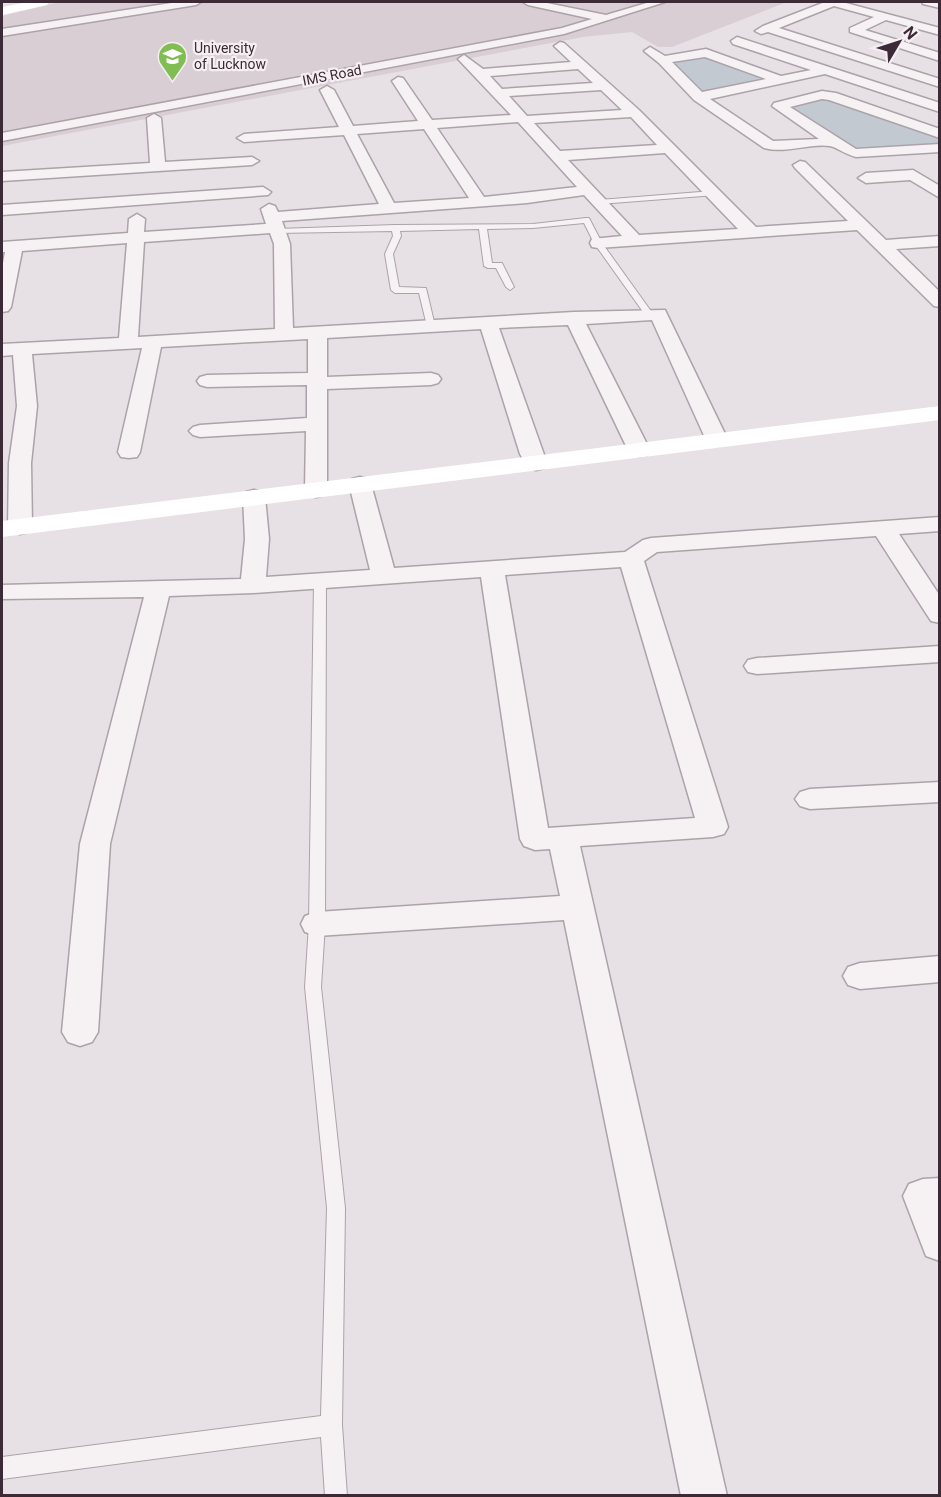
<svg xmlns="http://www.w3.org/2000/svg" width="941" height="1497" font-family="Roboto,sans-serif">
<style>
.built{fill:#d8ced4}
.green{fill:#c2c9d0}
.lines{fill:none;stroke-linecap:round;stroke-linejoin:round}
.lane-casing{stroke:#ada2aa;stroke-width:2}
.street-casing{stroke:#ada2aa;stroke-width:3}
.lane{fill:#f6f2f4;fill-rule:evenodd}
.street{fill:#f6f2f4;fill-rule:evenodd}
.secondary{fill:#fff;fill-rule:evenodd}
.labels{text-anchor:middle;stroke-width:4.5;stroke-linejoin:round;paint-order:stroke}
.far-poi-label{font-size:14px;fill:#3c2a36;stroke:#f5eff3;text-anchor:start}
.far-street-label{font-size:14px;fill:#3c2a36;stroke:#f5eff3}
</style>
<rect width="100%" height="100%" fill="#e7e0e5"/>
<!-- built -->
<path class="built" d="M60,2H787L672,47H658L632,32L583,37L2,146V16Z"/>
<!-- green -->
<g class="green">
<path d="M700,56L769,80L702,94L672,61Z"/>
<path d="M825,99L939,139V143L855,150L786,107Z"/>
</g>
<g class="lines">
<defs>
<g id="lane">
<path d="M713,191H716V195L599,204L595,202L599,200Z"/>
<path d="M586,218H589L602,243L653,314L652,316H646L594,243L584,223L533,228L487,229L492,263H502L514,287L510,290L506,287L496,268H488L484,266L479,229L400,231L401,236L393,254L399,287L426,288L435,326L431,329L427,326L419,293H395L391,290L385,254L393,236L392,231L277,233L273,231L277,229L395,225L533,224Z"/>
<path d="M320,578L326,581L325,924L321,987L345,1208L342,1425L347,1496H325L321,1437L2,1479V1457L321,1416L327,1208L305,987L309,924L314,581Z"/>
</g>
<g id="street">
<path d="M178,2H201L196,5L2,36V29Z"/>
<path d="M523,2H542L606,15L650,2H665L564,34L2,141V133L562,28L592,19L528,5Z"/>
<path d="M825,2H842L940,28V35L886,20L865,30L940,53V61L850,32V28L874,17L834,6L779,28L940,79V87L768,32L761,34L755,31L763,26Z"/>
<path d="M922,2H940V8L923,4Z"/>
<path d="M737,37L940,103V112L825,74L710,99L773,141L819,139L772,106L774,103L822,91L836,93L940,129V138L829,100L822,99L790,107L856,149L940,144V152L856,157C847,155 836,147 830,146C809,143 786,154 764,148L694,100L659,63L644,51L650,47L665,56L706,49L781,76L811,70L733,44L731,41ZM705,57L766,79L702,92L672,62Z"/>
<path d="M560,42L564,43L639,110L756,227L848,221L795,168L793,165L800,161L805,162L886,240L940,236V246L896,249L940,292V307L934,306L857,230L598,248L592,247L590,243L592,239L622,236L584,195L527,203L282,221L290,244L293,328L574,312L665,310L728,440L725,445L717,446L709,445L706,440L652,320L586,324L650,450L647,455L639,456L631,455L628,450L568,325L499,328L547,463L544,468L536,470L528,468L520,454L481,329L327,338V377L431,373L438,375L441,379L438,383L431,385L327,389V490L324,495L316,497L308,495L305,490L306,431L200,437L193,435L189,431L193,427L200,425L307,418V385L207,387L200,385L197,381L200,377L207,375L308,373V339L161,347L140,452L137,457L129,458L121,457L118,452L142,348L32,354L37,406L31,463L32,527L28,532L20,534L12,532L8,527L9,463L17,406L13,355L2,356V344L119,338L127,243L22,251L11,307L8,311L2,312V269L5,252H2V242L128,233L129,219L137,214L145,219L144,232L266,224L261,209L269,204L275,206L278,212L379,204L344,135L244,142L237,138L244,134L339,127L320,90L327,86L334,90L353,126L418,121L392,81L398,77L403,78L432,120L511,115L458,59L464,55L483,69L571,62L554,46ZM578,69L593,83L502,89L490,76ZM601,90L622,110L527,116L509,96ZM631,117L657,145L560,151L534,123ZM518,122L577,187L484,197L437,128ZM424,129L469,198L394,203L357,134ZM665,153L738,229L639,235L568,160ZM270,233L274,244L275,329L138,337L144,242Z"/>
<path d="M154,114L161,118L165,162L252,157L259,161L252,165L2,181V172L150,163L147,118Z"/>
<path d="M913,170L940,186V198L910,180L866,183L858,178L866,173Z"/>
<path d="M263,187L271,192L268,195L2,215V205Z"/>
<path d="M360,477L368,479L371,484L394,568L625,552L643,540L651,538L940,517V531L899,534L940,596V623L931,621L876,536L657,552L644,561L728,827L724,834L713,837L580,846L727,1496H681L564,920L317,936L305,932L301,924L305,916L317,912L560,896L550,849L535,850L524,846L520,839L481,577L253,593L169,596L110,844L98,1032L92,1042L80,1046L68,1042L62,1032L80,844L144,597L2,599V585L241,579L245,539L243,497L246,492L254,490L262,492L265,497L269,539L266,577L370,570L349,484L352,479ZM621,567L695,818L548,828L505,575Z"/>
<path d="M940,646V662L757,674L748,672L744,666L748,660L757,658Z"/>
<path d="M940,782V802L810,809L800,806L795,799L800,792L810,789Z"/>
<path d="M940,956V982L860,989L848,985L843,976L848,967L860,963Z"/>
<path d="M940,1178V1261L926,1256L903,1196L909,1184L923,1179Z"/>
</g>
</defs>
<!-- lane casing -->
<use href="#lane" class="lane-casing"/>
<!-- street casing -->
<use href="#street" class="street-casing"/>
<!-- lane -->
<use href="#lane" class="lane"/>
<!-- street -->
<use href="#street" class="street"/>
<!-- secondary -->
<g class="secondary">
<path d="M28,2H49L47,5L2,15V7Z"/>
<path d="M940,406V420L2,537V521Z"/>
</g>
</g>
<!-- icons -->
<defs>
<symbol id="university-pin" viewBox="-11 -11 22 30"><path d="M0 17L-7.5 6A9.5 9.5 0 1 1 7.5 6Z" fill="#80bd53" stroke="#f5eff3"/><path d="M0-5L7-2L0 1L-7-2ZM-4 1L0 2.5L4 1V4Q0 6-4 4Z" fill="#fff"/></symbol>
</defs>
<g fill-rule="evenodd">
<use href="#university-pin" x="156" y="40" width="33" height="45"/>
</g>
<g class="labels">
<!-- far-poi labels -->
<g class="far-poi-label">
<text x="194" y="53">University<tspan x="194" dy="16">of Lucknow</tspan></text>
</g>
<!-- far-street labels -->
<g class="far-street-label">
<text transform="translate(332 75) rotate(-11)" y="5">IMS Road</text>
</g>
</g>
<!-- border -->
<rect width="941" height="1497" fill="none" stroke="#3c2a36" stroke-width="6"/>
<!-- north arrow -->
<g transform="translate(899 42) rotate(51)" stroke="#f5eff3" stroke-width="4.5" paint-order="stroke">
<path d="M0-4.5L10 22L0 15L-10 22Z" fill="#3c2a36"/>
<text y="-9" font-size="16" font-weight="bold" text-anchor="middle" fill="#3c2a36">N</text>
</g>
</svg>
